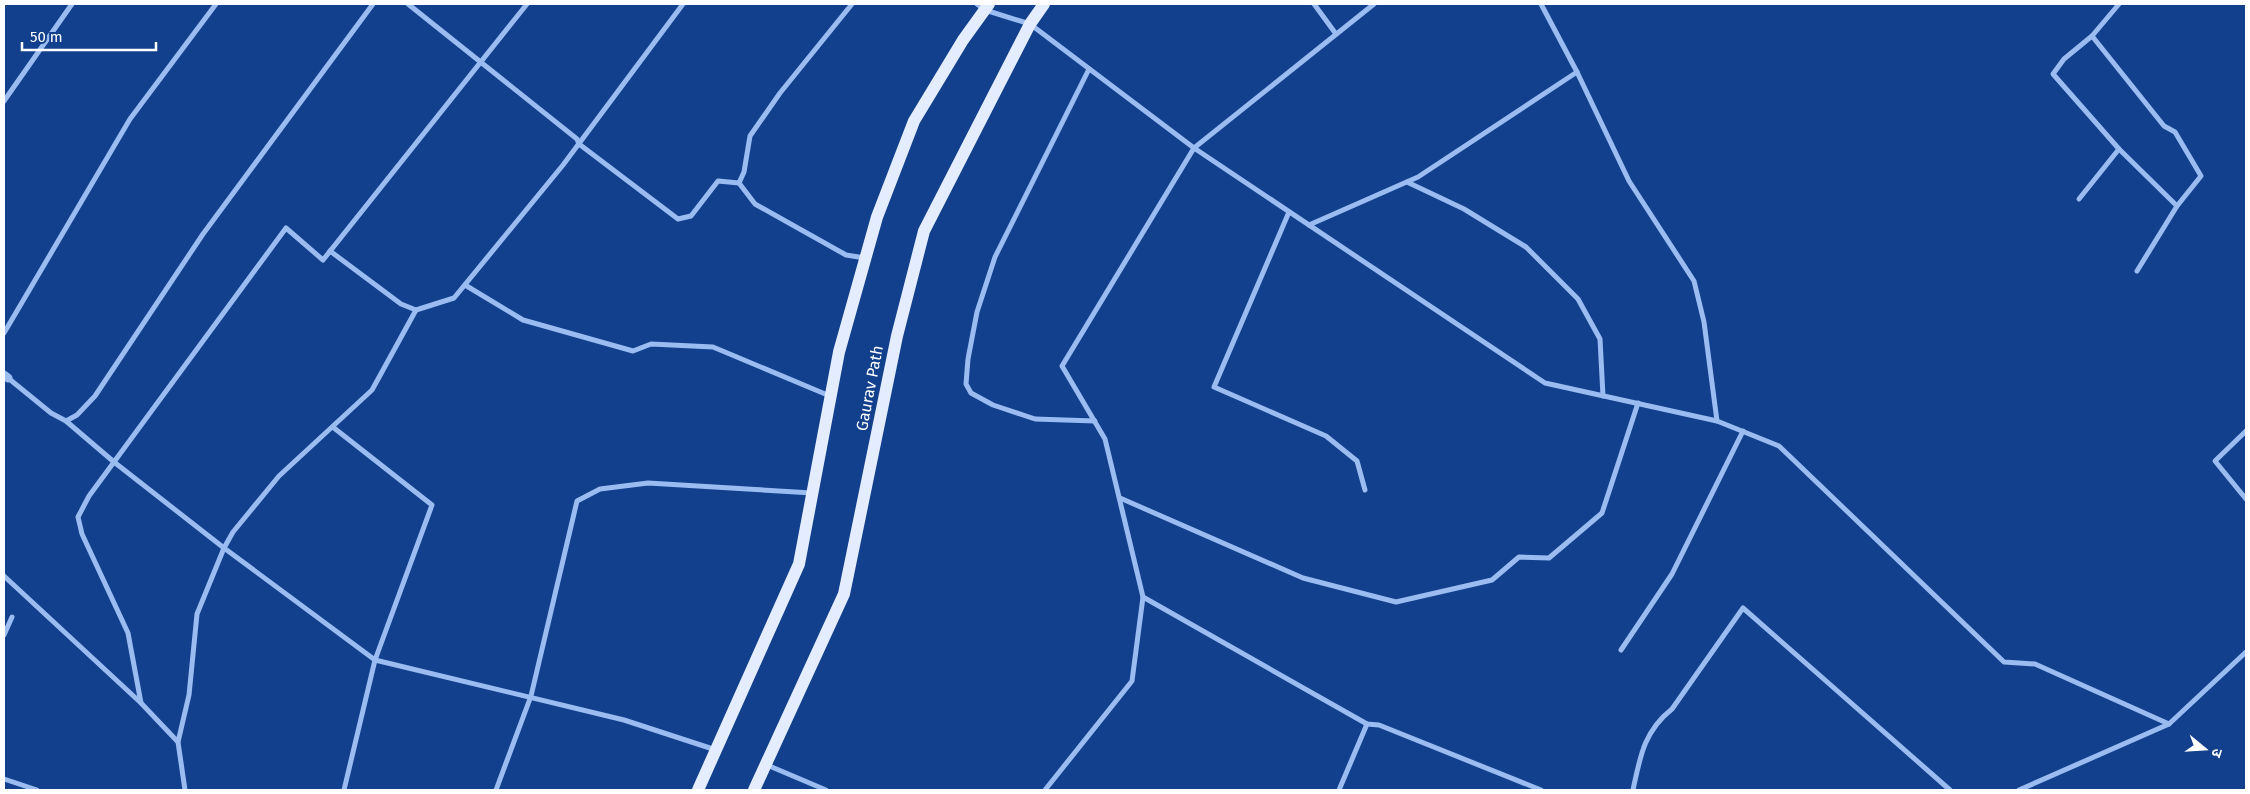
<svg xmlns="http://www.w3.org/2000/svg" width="2250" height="794" font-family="'Fira Sans','Noto Sans Devanagari',sans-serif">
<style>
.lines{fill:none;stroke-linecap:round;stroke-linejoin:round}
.minor{stroke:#9abcf1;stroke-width:5}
.tertiary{stroke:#9abcf1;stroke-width:9}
.primary{stroke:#e4edff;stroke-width:12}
.labels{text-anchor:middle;stroke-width:4.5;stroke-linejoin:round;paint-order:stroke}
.street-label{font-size:16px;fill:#fff;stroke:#12408c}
</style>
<rect width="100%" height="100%" fill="#12408c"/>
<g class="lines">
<!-- minor -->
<g class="minor">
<path d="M408,4L577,139L579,144L678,219L691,216L718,181L739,183L744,172L750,136L780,93L852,4"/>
<path d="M977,4L985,10L1030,24L1194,148L1545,383L1717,421L1779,446L2004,662L2035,664L2169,724"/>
<path d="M1314,4L1336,34"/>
<path d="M1541,4L1577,72L1629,181L1694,281L1704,322L1717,421"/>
<path d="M2119,4L2092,36L2064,59L2053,74L2119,149L2177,206"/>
<path d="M2092,36L2164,126L2175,132L2201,176L2177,206L2137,271"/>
<path d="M1089,69L995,257L977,312L968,359L966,384L971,393L993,405L1035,419L1095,421"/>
<path d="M4,101L72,4"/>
<path d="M1407,182L1464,209L1526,247L1578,299L1600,339L1603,396"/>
<path d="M739,183L755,204L846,255L865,258"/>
<path d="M2079,199L2119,149"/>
<path d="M1289,212L1214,387L1326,436L1357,461L1365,490"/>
<path d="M1309,225L1418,177L1577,72"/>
<path d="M330,251L401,304L416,310L454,298L563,165L683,4"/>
<path d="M465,285L523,320L633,351L651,344L713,347L830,396"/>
<path d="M4,333L130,119L216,4"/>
<path d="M8,378L51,413L66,421L77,415L95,396L203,234L373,4"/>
<path d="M66,421L114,462L224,548L375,660L624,720L716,750"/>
<path d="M334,428L432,505L375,660L344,790"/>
<path d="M2246,431L2215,461L2246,499"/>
<path d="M1120,498L1303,578L1396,602L1492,580L1519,557L1549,558L1602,513L1638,403"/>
<path d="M4,576L141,703L178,742"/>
<path d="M1143,597L1367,724L1379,725L1541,790"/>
<path d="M4,635L12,617"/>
<path d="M1621,650L1672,574L1743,431"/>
<path d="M141,703L128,633L82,534L78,517L89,496L286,228L323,260L527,4"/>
<path d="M767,765L826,790"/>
<path d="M4,779L37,790"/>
<path d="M185,790L178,742L189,695L197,614L224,548L233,532L279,476L372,390L416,310"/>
<path d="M496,790L531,696L577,501L600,489L648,483L812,493"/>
<path d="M1045,790L1132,681L1143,597L1105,439L1062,366L1194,148L1374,4"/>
<path d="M1339,790L1367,724"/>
<path d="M1633,790C1640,757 1644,731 1672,709L1743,608L1950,790"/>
<path d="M2019,790L2169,724L2246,652"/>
</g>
<!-- tertiary -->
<path class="tertiary" d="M4,375L8,378"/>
<!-- primary -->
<g class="primary">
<path d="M698,790L799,564L839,352L877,217L914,121L963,40L989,4"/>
<path d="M754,790L844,594L897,336L924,231L1030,24L1044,4"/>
</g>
</g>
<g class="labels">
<!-- street labels -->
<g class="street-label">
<text transform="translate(869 388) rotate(-79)" y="6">Gaurav Path</text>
</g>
</g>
<!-- border -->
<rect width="2250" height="794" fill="none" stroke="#ffffff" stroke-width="10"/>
<!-- north arrow -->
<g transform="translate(2205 749) rotate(108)" stroke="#12408c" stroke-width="4" paint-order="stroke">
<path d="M0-4L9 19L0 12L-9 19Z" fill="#ffffff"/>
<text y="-8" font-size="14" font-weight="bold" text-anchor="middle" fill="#ffffff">उ</text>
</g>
<!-- scale -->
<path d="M22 42v8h134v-8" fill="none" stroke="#ffffff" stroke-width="2.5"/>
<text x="30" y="42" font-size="15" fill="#ffffff" stroke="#12408c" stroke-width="4" paint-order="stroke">50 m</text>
</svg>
